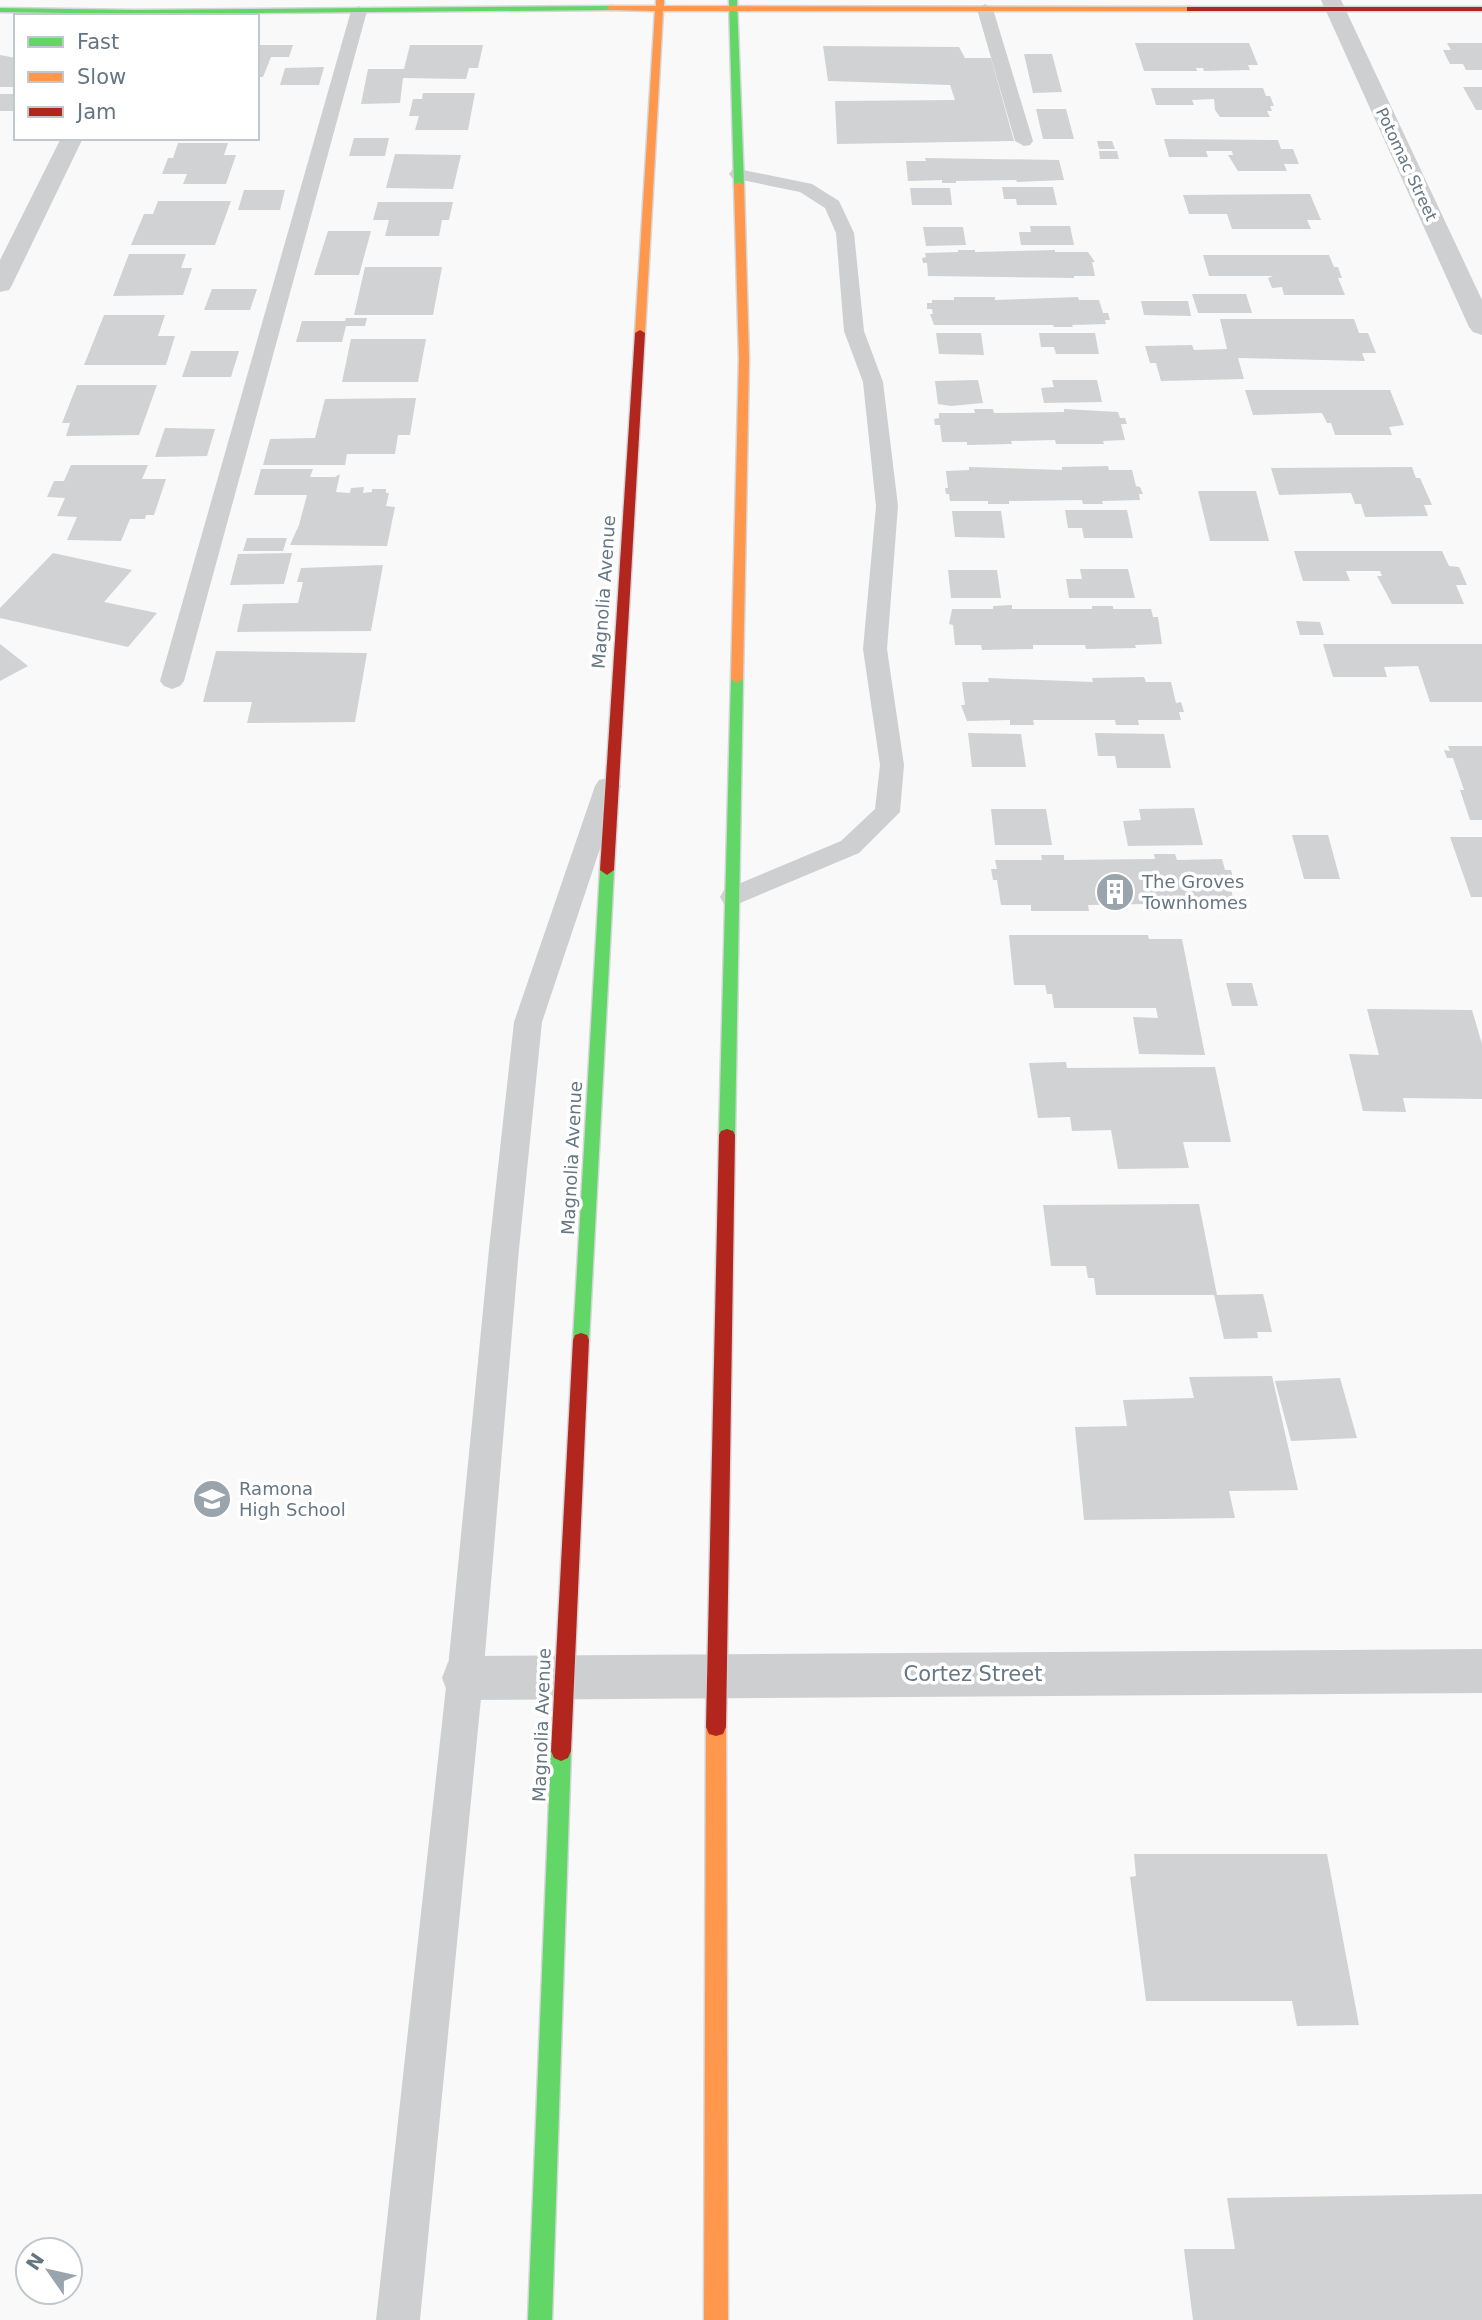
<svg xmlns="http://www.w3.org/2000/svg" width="1482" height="2320" font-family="'DejaVu Sans',sans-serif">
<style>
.building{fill:#d0d2d3}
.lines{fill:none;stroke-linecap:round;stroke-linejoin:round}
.fast-casing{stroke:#d5d6d7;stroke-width:3}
.slow-casing{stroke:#d5d6d7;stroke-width:3}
.jam-casing{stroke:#d5d6d7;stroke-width:3}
.lane{fill:#cecfd0;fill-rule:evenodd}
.street{fill:#cecfd0;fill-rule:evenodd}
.fast{fill:#63d668;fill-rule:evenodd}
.slow{fill:#ff974d;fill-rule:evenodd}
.jam{fill:#b3261e;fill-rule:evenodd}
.labels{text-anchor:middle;stroke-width:7;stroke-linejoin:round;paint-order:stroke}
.far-street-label{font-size:16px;fill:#657683;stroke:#fff}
.street-label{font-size:18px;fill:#657683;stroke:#fff}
.poi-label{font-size:18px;fill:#657683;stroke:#fff;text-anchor:start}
.near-street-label{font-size:21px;fill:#657683;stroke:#fff}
</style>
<rect width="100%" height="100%" fill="#f9f9f9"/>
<!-- building -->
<g class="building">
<path d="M1135,43H1249L1258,65H1248L1250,70L1204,71L1203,68H1196L1197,71H1144Z"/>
<path d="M1447,43H1482V70H1466L1463,64H1450L1443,50H1451Z"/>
<path d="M257,45H293L289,57H271L263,77H257Z"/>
<path d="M410,45H483L478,68H469L466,79L403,78L400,103L361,104L368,69H404Z"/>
<path d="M823,46L959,47L965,58H991L1014,141L837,144L835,101L955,100L950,85L828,81Z"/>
<path d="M1024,54H1052L1062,92L1033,93Z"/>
<path d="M0,55L16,58V87H0Z"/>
<path d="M324,67L319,85H280L285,68Z"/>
<path d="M1463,87H1482V110H1476Z"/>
<path d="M1151,88H1263L1266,96H1270L1274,106H1270L1272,111H1267L1270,117H1220L1215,110L1214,99L1192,100L1194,105H1156Z"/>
<path d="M423,93H475L468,130H415L419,116H409L413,99H422Z"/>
<path d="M0,94H16L14,111H0Z"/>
<path d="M1036,109H1066L1074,139H1043Z"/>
<path d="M354,138H389L385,156H349Z"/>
<path d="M1164,139L1278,140L1281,149H1293L1299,164H1284L1287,171H1238L1228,155H1233L1232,151H1206L1208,157H1169Z"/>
<path d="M1097,141H1112L1115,149H1099Z"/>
<path d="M178,143H228L224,155H236L226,184H183L187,174H162L168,158H173Z"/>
<path d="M1099,151H1117L1119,159H1100Z"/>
<path d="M395,154L461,155L453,189L386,188Z"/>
<path d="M925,158L1059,160L1064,180L1017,182L1016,180L956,181V183H942V180L908,181L906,161H926Z"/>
<path d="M1002,187H1053L1057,205H1017L1016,199H1004Z"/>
<path d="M910,188H950L952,205H912Z"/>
<path d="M244,190H285L280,210H238Z"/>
<path d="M1310,194L1321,220H1307L1311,229H1232L1227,214H1189L1183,195Z"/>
<path d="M158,201H231L215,245H131L144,214H153Z"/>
<path d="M378,202H453L449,220H442L439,236H385L389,220H373Z"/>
<path d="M1030,226H1070L1074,245H1021L1019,232H1031Z"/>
<path d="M923,227H963L966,245L926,246Z"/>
<path d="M328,231H371L359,275H314Z"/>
<path d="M958,250H975V252L1055,250V252H1088L1095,262H1092L1095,276H1074V278L928,276L927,263H923L922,258L926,257L925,253L958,252Z"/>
<path d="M129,254H186L181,268H192L183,295L113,296Z"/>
<path d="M1203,255H1329L1334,267H1338L1342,278H1338L1345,295H1284L1282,287L1272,288L1268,278L1273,276H1209Z"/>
<path d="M365,267H442L433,315H354Z"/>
<path d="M212,289H257L250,310H204Z"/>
<path d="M1192,294H1246L1252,313H1198Z"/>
<path d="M954,297H995V300L1078,297L1079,300H1099L1103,313H1108L1110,320H1105L1106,324L1072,325L1073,327H1054L1053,325H934L930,314H933L932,309H927V303H932V300H954Z"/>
<path d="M1141,301H1188L1191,316L1144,315Z"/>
<path d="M104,315H165L158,336H175L166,365H84Z"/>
<path d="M346,318H367L365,326H346L342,342H296L302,321H345Z"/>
<path d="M1220,319H1354L1359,333H1368L1376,353H1362L1365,361L1238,358L1244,379L1161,381L1156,363H1150L1145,346L1192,345L1194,350L1227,349Z"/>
<path d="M936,333H981L984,355L939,354Z"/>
<path d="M1039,333H1095L1099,354H1056L1054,347H1041Z"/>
<path d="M351,339H426L418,382H342Z"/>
<path d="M191,351H239L231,377H182Z"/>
<path d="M978,380L983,403L951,406L938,404L935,381Z"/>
<path d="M1052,380H1097L1102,402L1044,403L1041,388L1054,387Z"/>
<path d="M77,385H157L139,435L66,436L70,423H62Z"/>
<path d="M1245,390H1390L1404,425L1389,427L1392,435H1335L1331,423H1327L1322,413L1253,415Z"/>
<path d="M416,398L410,435H398L395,454H347L345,465H263L270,439L315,438L325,399Z"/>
<path d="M974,409H993L994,413L1064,412V409L1118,412L1120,418H1125L1127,424H1121L1125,440L1103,441L1104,444H1056L1055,440L1011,441L1012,444L967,445V442H942L940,425H935L934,419L939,418V413H975Z"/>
<path d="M165,428L215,429L207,456L155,457Z"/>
<path d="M71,465H148L142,479H166L154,515H146L145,519H130L121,541L67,540L77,517L57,516L65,498L47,497L54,481H64Z"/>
<path d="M1108,466L1109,470H1132L1136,486L1140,487L1143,494H1139L1140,500L1102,501L1103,504H1083L1082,500L1009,501V504H988V501H950L949,494H946L945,488H948L946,471L969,470V467L1062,470V467Z"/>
<path d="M1412,467L1416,478H1420L1432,505H1424L1428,516L1365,517L1361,504H1355L1351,493L1279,495L1271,468Z"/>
<path d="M261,469H313L310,477H335L340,474L336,492L350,493L351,488L364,487L363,493L372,492V489H386V493H389L386,506L395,507L387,546L290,545L299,525L307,495H254Z"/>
<path d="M1198,491H1256L1269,541H1210Z"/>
<path d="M1065,510H1127L1133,538H1084L1082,528H1068Z"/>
<path d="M952,511H1001L1005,538L955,537Z"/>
<path d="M247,538H287L283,551H243Z"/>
<path d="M1294,551H1442L1449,566L1459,567L1467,585H1456L1464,604H1392L1377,576H1382L1380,571H1346L1350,581H1303Z"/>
<path d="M53,553L132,570L104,602L157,613L128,647L0,618V608Z"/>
<path d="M292,553L284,584L230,585L238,554Z"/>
<path d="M383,565L371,631L237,632L243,604L298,603L303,582H297L301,568Z"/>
<path d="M1080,569H1128L1135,598H1069L1066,579H1082Z"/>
<path d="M948,570H997L1001,598H951Z"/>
<path d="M1012,605V609H1092V606H1113V609H1151L1153,617H1158L1162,644L1135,645L1136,648L1086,649L1085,645H1033V649L982,650L981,645H955L953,625L949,624L952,609H993V606Z"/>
<path d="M1296,621L1320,622L1324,635H1300Z"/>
<path d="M0,644L28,666L0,681Z"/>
<path d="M1323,644H1482V702H1430L1418,666L1384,667L1387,677H1333Z"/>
<path d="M216,651L367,653L355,722L247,723L252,702H203Z"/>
<path d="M1144,677L1146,682H1171L1176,703L1181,702L1184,712H1179L1181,720H1138L1139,725H1116L1115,720H1033L1034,725H1010V720L967,721L961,705H965L962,682H989L988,678L1093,682L1092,678Z"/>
<path d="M968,733L1021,734L1026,767H972Z"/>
<path d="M1095,733L1164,734L1171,768H1117L1115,756H1098Z"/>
<path d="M1448,746H1482V820H1470L1460,790H1464L1453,758H1447L1444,750L1450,751Z"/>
<path d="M1194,808L1203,845L1128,846L1123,821L1141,820L1139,809Z"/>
<path d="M991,809H1046L1052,845H995Z"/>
<path d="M1292,835H1328L1340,879H1304Z"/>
<path d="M1450,837H1482V897H1471Z"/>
<path d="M1154,854H1175L1177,860L1222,859L1225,870H1231L1233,878H1228L1235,905H1205L1206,910L1147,911L1146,904L1088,905L1089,911H1031V905H1001L997,880H993L991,869H997L995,860H1042L1041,855H1064V860L1155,859Z"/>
<path d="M1009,935H1148L1149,939H1182L1205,1055L1139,1054L1133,1017L1158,1018L1156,1008H1054L1052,994H1047L1045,985H1014Z"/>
<path d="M1226,983H1252L1258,1006H1232Z"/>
<path d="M1367,1009L1472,1010L1482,1044V1099L1403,1098L1406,1112L1363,1111L1349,1054L1379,1055Z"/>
<path d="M1066,1062L1067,1068L1215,1067L1231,1142H1183L1189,1168L1118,1169L1111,1130L1072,1131L1070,1117L1038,1118L1029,1063Z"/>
<path d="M1199,1204L1217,1295L1263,1294L1272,1332H1257L1258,1338L1224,1339L1214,1295H1096L1094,1278H1088L1086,1266H1051L1043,1205Z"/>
<path d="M1272,1376L1298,1490L1229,1491L1235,1518L1084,1520L1075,1427L1127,1426L1123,1400L1194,1398L1189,1377Z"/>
<path d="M1340,1378L1357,1438L1291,1441L1275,1381Z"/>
<path d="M1134,1854H1327L1359,2025L1297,2026L1292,2001H1146L1130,1877L1136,1876Z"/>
<path d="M1482,2194V2320H1193L1184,2249H1235L1227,2198Z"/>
</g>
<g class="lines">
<defs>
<g id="fast">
<path d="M729,0H737L744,185L739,188L734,185Z"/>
<path d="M610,6H613V10L135,14L0,12V8L135,10Z"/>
<path d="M737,675L743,679L735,1135L733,1139H721L719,1135L731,679Z"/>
<path d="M607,865L614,870L589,1340L587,1345L581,1347L575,1345L573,1340L600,870Z"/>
<path d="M561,1741L568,1744L571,1751L552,2320H528L551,1751L554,1744Z"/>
</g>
<g id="slow">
<path d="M656,0H664V6L1190,7L1194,9L1190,11H663L645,333L640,336L635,333L655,11L610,10L606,8L610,6H656Z"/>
<path d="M739,182L744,185L749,359L743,679L737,683L731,679L739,359L734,185Z"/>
<path d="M716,1718L723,1720L726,1727L728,2320H704L706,1727L709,1720Z"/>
</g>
<g id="jam">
<rect x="1187" y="7" width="295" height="4"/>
<path d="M640,330L645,333L614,870L607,875L600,870L635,333Z"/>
<path d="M727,1129L733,1131L735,1135L726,1727L723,1734L716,1736L709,1734L706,1727L719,1135L721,1131Z"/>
<path d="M581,1333L587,1335L589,1340L571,1751L568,1758L561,1761L554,1758L551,1751L573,1340L575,1335Z"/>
</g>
</defs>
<!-- fast casing -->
<use href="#fast" class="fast-casing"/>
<!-- slow casing -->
<use href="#slow" class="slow-casing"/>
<!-- jam casing -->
<use href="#jam" class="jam-casing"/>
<!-- lane -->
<g class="lane">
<path d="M985,4L993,9L1033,141L1030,145L1024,146L1015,141L977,9Z"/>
<path d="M359,6L367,11L184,681L180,686L172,689L164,686L160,681L351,11Z"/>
<path d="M738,169L812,184L839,201L854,233L864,331L883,382L898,506L887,649L904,765L900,812L859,853L733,906L724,904L720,897L724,890L841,841L875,809L880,765L863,649L876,506L863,382L844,331L836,233L825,208L800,192L732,178L729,174L732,170Z"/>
<path d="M608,778L617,780L621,786L542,1022L519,1249L483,1678L420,2320H376L447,1678L489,1249L514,1022L595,786L599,780Z"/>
</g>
<!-- street -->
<g class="street">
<path d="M1321,0H1341L1482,300V335L1473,332L1469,327Z"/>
<path d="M61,138H83L12,285L9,290L0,292V260Z"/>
<path d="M1482,1649V1693L465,1700L448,1694L442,1678L448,1662L465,1656Z"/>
</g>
<!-- fast -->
<use href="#fast" class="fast"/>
<!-- slow -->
<use href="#slow" class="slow"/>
<!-- jam -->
<use href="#jam" class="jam"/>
</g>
<!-- icons -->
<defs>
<symbol id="building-disc" viewBox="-11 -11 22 22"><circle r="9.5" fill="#99a4ac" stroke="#fff"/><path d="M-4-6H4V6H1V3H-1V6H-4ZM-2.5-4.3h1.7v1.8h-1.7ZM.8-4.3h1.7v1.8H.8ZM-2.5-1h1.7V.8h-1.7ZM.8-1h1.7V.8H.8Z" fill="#fff"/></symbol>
<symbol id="school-disc" viewBox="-11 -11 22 22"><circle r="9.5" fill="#99a4ac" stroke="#fff"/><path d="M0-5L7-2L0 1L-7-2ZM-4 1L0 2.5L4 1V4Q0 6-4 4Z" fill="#fff"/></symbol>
</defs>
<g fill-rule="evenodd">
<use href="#building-disc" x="1093" y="870" width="44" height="44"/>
<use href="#school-disc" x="190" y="1477" width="44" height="44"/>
</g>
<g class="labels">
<!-- far-street labels -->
<g class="far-street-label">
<text transform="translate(1407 164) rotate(65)" y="6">Potomac Street</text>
</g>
<!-- street labels -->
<g class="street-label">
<text transform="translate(604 592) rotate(-86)" y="6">Magnolia Avenue</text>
<text transform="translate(572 1158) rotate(-87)" y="6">Magnolia Avenue</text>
<text transform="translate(542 1725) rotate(-88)" y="6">Magnolia Avenue</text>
</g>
<!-- poi labels -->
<g class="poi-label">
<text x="1142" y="888">The Groves<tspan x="1142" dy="21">Townhomes</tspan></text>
<text x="239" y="1495">Ramona<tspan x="239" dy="21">High School</tspan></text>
</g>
<!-- near-street labels -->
<g class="near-street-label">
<text x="973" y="1681">Cortez Street</text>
</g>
</g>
<!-- legend -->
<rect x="14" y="14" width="245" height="126" fill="#ffffff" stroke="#c1c8cd" stroke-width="2"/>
<rect x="28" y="37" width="35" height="10" fill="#63d668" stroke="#c1c8cd" stroke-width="2"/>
<text x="77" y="49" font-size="21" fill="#657683">Fast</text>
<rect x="28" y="72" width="35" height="10" fill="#ff974d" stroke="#c1c8cd" stroke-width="2"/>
<text x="77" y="84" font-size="21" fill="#657683">Slow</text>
<rect x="28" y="107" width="35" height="10" fill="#b3261e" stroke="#c1c8cd" stroke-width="2"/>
<text x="77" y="119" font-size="21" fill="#657683">Jam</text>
<!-- north arrow -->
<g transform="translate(49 2271) rotate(304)"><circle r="33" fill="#ffffff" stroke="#c1c8cd" stroke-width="2"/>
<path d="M0-5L12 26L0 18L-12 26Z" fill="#99a4ac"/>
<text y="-10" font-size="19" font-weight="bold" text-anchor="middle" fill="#657683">N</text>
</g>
</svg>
